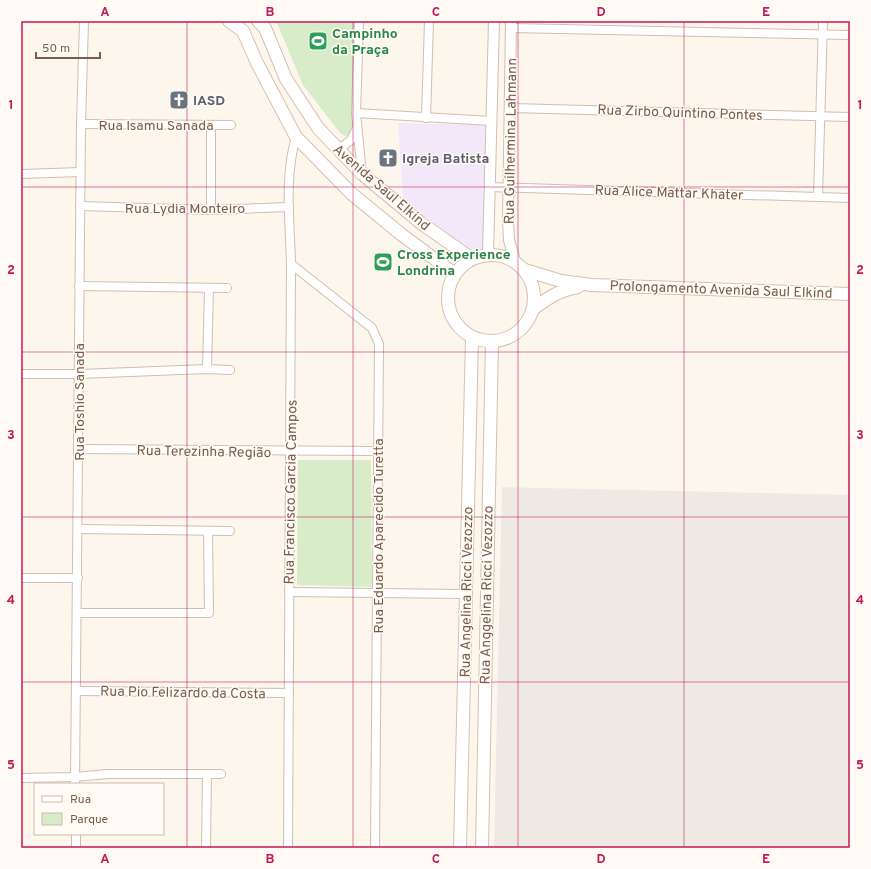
<svg xmlns="http://www.w3.org/2000/svg" width="871" height="869" font-family="Overpass,sans-serif">
<style>
.industrial{fill:#efe9e4}
.education{fill:#f3e8fa}
.green{fill:#d8ecc9}
.lines{fill:none;stroke-linecap:round;stroke-linejoin:round}
.minor-casing{stroke:#d1beb0;stroke-width:10}
.tertiary-casing{stroke:#d1beb0;stroke-width:12}
.secondary-casing{stroke:#d6c0b0;stroke-width:14}
.minor{stroke:#fff;stroke-width:8}
.tertiary{stroke:#fff;stroke-width:10}
.secondary{stroke:#fff;stroke-width:12}
.grid{fill:none;stroke:#c2185b;stroke-width:1;stroke-opacity:0.55}
.labels{text-anchor:middle;stroke-width:3;stroke-linejoin:round;paint-order:stroke}
.leisure-label{font-size:14px;font-weight:bold;fill:#27864d;stroke:#fffaf3;text-anchor:start}
.worship-label{font-size:14px;font-weight:bold;fill:#5b616d;stroke:#fffaf3;text-anchor:start}
.street-label{font-size:14px;fill:#7a5c4d;stroke:#fffaf3}
.neatline{fill:none;stroke:#c2185b;stroke-width:1.5}
.grid-label{font-size:13px;text-anchor:middle;font-weight:bold;fill:#c2185b}
</style>
<rect width="100%" height="100%" fill="#fdf6ec"/>
<!-- industrial -->
<path class="industrial" d="M502,487L850,495V848H494Z"/>
<!-- education -->
<path class="education" d="M398,123L485,125L484,252L472,253L403,198Z"/>
<!-- green -->
<g class="green">
<path d="M276,21H354L352,134L346,136L341,134L303,85Z"/>
<path d="M298,460H371L372,587L297,585Z"/>
</g>
<g class="lines">
<defs>
<g id="minor">
<path d="M359,21L356,113L362,174"/>
<path d="M511,28L850,35"/>
<path d="M511,108L850,117"/>
<path d="M356,113L491,121"/>
<path d="M426,118L429,21"/>
<path d="M81,124L231,125"/>
<path d="M211,125V210"/>
<path d="M338,150L351,140L357,128"/>
<path d="M21,174L80,172"/>
<path d="M489,187L850,198"/>
<path d="M818,197L823,21"/>
<path d="M80,206L211,210L289,207"/>
<path d="M291,264L372,328L379,344L375,848"/>
<path d="M79,286L227,288"/>
<path d="M207,369L209,288"/>
<path d="M21,374H79L207,369L230,370"/>
<path d="M78,449L378,451"/>
<path d="M78,529L230,531"/>
<path d="M21,578H78"/>
<path d="M289,592L465,594"/>
<path d="M77,613H209L208,531"/>
<path d="M77,691L289,693"/>
<path d="M21,778L75,777L107,774H221"/>
<path d="M75,784L81,124L84,21"/>
<path d="M76,834V848"/>
<path d="M206,848L207,774"/>
<path d="M288,848L291,264C290,222 284,177 296,137"/>
</g>
<g id="tertiary">
<path d="M511,21L508,221L509,240L515,261"/>
<path d="M488,254L494,21"/>
</g>
<g id="secondary">
<path d="M229,21L243,31L257,63L296,137L352,194L402,235L455,274"/>
<path d="M258,21L265,28L286,79L318,128L362,174L421,223L472,259"/>
<circle cx="491" cy="298" r="43"/>
<path d="M525,270L561,281L592,285L850,294"/>
<path d="M533,309C548,298 559,290 578,287"/>
<path d="M460,848L472,337"/>
<path d="M482,848L492,341"/>
</g>
</defs>
<!-- minor casing -->
<use href="#minor" class="minor-casing"/>
<!-- tertiary casing -->
<use href="#tertiary" class="tertiary-casing"/>
<!-- secondary casing -->
<use href="#secondary" class="secondary-casing"/>
<!-- minor -->
<use href="#minor" class="minor"/>
<!-- tertiary -->
<use href="#tertiary" class="tertiary"/>
<!-- secondary -->
<use href="#secondary" class="secondary"/>
</g>
<!-- grid -->
<path class="grid" d="M187,21V848M353,21V848M518,21V848M684,21V848M21,187H850M21,352H850M21,517H850M21,682H850"/>
<!-- icons -->
<defs>
<symbol id="stadium-square" viewBox="-11 -11 22 22"><rect x="-9" y="-9" width="18" height="18" rx="4" fill="#2e9e5b" stroke="#fffaf3"/><path d="M0-5a6.5 5 0 1 0 0 10a6.5 5 0 1 0 0-10ZM-3.5-1.8h7v3.6h-7Z" fill="#fff"/></symbol>
<symbol id="church-square" viewBox="-11 -11 22 22"><rect x="-9" y="-9" width="18" height="18" rx="4" fill="#6b7280" stroke="#fffaf3"/><path d="M-1.2-6h2.4v3.5h3.3v2.4h-3.3V6h-2.4V-.1h-3.3v-2.4h3.3Z" fill="#fff"/></symbol>
</defs>
<g fill-rule="evenodd">
<use href="#stadium-square" x="307" y="30" width="22" height="22"/>
<use href="#church-square" x="168" y="89" width="22" height="22"/>
<use href="#church-square" x="377" y="147" width="22" height="22"/>
<use href="#stadium-square" x="372" y="251" width="22" height="22"/>
</g>
<g class="labels">
<!-- leisure labels -->
<g class="leisure-label">
<text x="332" y="38">Campinho<tspan x="332" dy="16">da Praça</tspan></text>
<text x="397" y="259">Cross Experience<tspan x="397" dy="16">Londrina</tspan></text>
</g>
<!-- worship labels -->
<g class="worship-label">
<text x="193" y="105">IASD</text>
<text x="402" y="163">Igreja Batista</text>
</g>
<!-- street labels -->
<g class="street-label">
<text transform="translate(680 112) rotate(2)" y="5">Rua Zirbo Quintino Pontes</text>
<text x="156" y="130">Rua Isamu Sanada</text>
<text transform="translate(510 141) rotate(-89)" y="5">Rua Guilhermina Lahmann</text>
<text transform="translate(382 187) rotate(41)" y="5">Avenida Saul Elkind</text>
<text transform="translate(669 192) rotate(2)" y="5">Rua Alice Mattar Khater</text>
<text x="185" y="213">Rua Lydia Monteiro</text>
<text transform="translate(721 289) rotate(2)" y="5">Prolongamento Avenida Saul Elkind</text>
<text transform="translate(79 402) rotate(-90)" y="5">Rua Toshio Sanada</text>
<text transform="translate(204 451) rotate(1)" y="5">Rua Terezinha Região</text>
<text transform="translate(290 492) rotate(-89)" y="5">Rua Francisco Garcia Campos</text>
<text transform="translate(378 536) rotate(-90)" y="5">Rua Eduardo Aparecido Turetta</text>
<text transform="translate(466 592) rotate(-89)" y="5">Rua Angelina Ricci Vezozzo</text>
<text transform="translate(486 595) rotate(-89)" y="5">Rua Anggelina Ricci Vezozzo</text>
<text transform="translate(183 692) rotate(1)" y="5">Rua Pio Felizardo da Costa</text>
</g>
</g>
<!-- border -->
<rect width="871" height="869" fill="none" stroke="#fffaf3" stroke-width="44"/>
<!-- legend -->
<rect x="34" y="783" width="130" height="52" fill="#fffaf3" stroke="#cabbb1"/>
<rect x="42" y="796" width="20" height="6" fill="#ffffff" stroke="#cabbb1"/>
<text x="70" y="803" font-size="12" fill="#7a5c4d">Rua</text>
<rect x="42" y="813" width="20" height="12" fill="#d8ecc9" stroke="#cabbb1"/>
<text x="70" y="823" font-size="12" fill="#7a5c4d">Parque</text>
<!-- scale -->
<path d="M36 52v6h64v-6" fill="none" stroke="#7a5c4d" stroke-width="2"/>
<text x="42" y="52" font-size="12" fill="#7a5c4d" stroke="#fffaf3" stroke-width="3" paint-order="stroke">50 m</text>
<rect x="22" y="22" width="827" height="825" class="neatline"/>
<g class="grid-label">
<text x="105" y="16">A</text>
<text x="270" y="16">B</text>
<text x="436" y="16">C</text>
<text x="601" y="16">D</text>
<text x="766" y="16">E</text>
<text x="11" y="109">1</text>
<text x="860" y="109">1</text>
<text x="11" y="274">2</text>
<text x="860" y="274">2</text>
<text x="11" y="439">3</text>
<text x="860" y="439">3</text>
<text x="11" y="604">4</text>
<text x="860" y="604">4</text>
<text x="11" y="769">5</text>
<text x="860" y="769">5</text>
<text x="105" y="863">A</text>
<text x="270" y="863">B</text>
<text x="436" y="863">C</text>
<text x="601" y="863">D</text>
<text x="766" y="863">E</text>
</g>
</svg>
